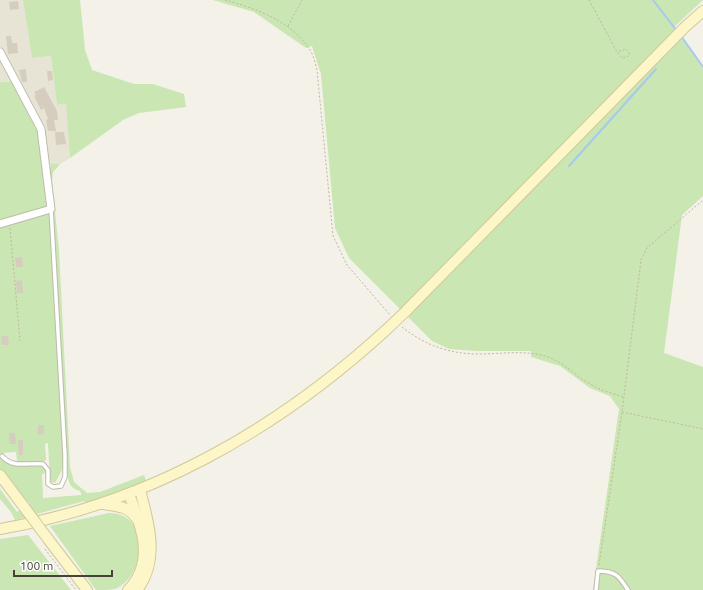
<svg xmlns="http://www.w3.org/2000/svg" width="703" height="590" font-family="Ubuntu,sans-serif">
<style>
.residential{fill:#e7e4d6}
.green{fill:#c9e6b3}
.lines{fill:none;stroke-linecap:round;stroke-linejoin:round}
.stream{stroke:#a7c9ee;stroke-width:2}
.building{fill:#d5cebe}
.lane-casing{stroke:#bfbaab;stroke-width:5.5}
.street-casing{stroke:#bfbaab;stroke-width:9}
.secondary-casing{stroke:#d2c999;stroke-width:12}
.path{stroke:#c0b79d;stroke-width:1;stroke-dasharray:2 2;stroke-linecap:butt}
.lane{stroke:#fff;stroke-width:3.5}
.street{stroke:#fff;stroke-width:7}
.secondary{stroke:#fcf6c9;stroke-width:10}
.secondary-bridge-casing{stroke:#d2c999;stroke-width:12;stroke-linecap:butt}
.secondary-bridge{stroke:#fcf6c9;stroke-width:10}
</style>
<rect width="100%" height="100%" fill="#f3f1e8"/>
<!-- residential -->
<path class="residential" d="M0,0H23L32,58L51,56L57,105L66,104L70,158L60,164L48,162L43,127L39,116L18,80L0,82Z"/>
<!-- green -->
<g class="green">
<path d="M23,0H80L85,50L92,70L134,84H153L184,94L186,107L139,113L123,120L70,158L66,104L57,105L51,56L32,58Z"/>
<path d="M213,0H703L674,27L703,69V196L682,215L664,353L703,367V590H593L619,409L610,396L590,388L560,366L531,357V351H477L449,349L432,341L349,258L335,228L321,74L312,46L306,48L254,12Z"/>
<path d="M14,81L37,123L34,124L36,129H39L50,203L46,208L0,221V82Z"/>
<path d="M50,163L60,164L53,172L52,181L59,251L70,467L74,482L87,493L100,492L144,475L146,481L86,503L84,501L15,520L11,512L0,499V489L17,512L30,503L28,502L27,503L0,468V456C11,469 31,459 44,468L46,473L42,474L43,498L81,495V493L80,491C68,488 68,479 67,468L53,208L47,167H51Z"/>
<path d="M47,213H49L50,216L63,455L62,470L55,483L51,482L50,479L48,443L45,444L46,460L44,461L20,463L17,461L16,452L0,453V226Z"/>
<path d="M109,513C151,513 146,576 115,589C110,590 102,590 96,590L50,526Z"/>
<path d="M28,535L71,590H0V539Z"/>
</g>
<g class="lines">
<!-- stream -->
<g class="stream">
<path d="M653,0L677,31"/>
<path d="M681,36L703,67"/>
<path d="M569,166L656,69"/>
</g>
</g>
<!-- building -->
<g class="building">
<path d="M18,1L19,9L10,10L9,2Z"/>
<path d="M6,36H11L12,43H17L18,53L8,54Z"/>
<path d="M26,69L27,82H22L19,70Z"/>
<path d="M47,71H52L53,80L48,81Z"/>
<path d="M44,87L57,111L58,120H54L56,131H48L46,120L48,119L44,108L41,110L34,96L36,95L34,92Z"/>
<path d="M55,132H64L66,144L56,145Z"/>
<path d="M22,257L23,267H16L15,258Z"/>
<path d="M22,280L23,293H17L16,281Z"/>
<path d="M1,336H8L9,345H2Z"/>
<path d="M38,425H44V434L38,435Z"/>
<path d="M9,433H15L16,444H10Z"/>
<path d="M18,440H23V455H19Z"/>
</g>
<g class="lines">
<defs>
<g id="lane">
<path d="M2,456C13,469 28,462 43,464L48,470V484L53,487L61,486L65,477V455L51,209"/>
<path d="M596,590L598,571C616,571 619,576 628,590"/>
</g>
<path id="street" d="M0,52L41,129L51,209L0,224"/>
<g id="secondary">
<path d="M406,311L685,27L703,11"/>
<path d="M0,475L24,507"/>
<path d="M103,504C116,506 128,506 136,518"/>
<path d="M0,529C147,504 277,430 386,330"/>
<path d="M48,539L87,590"/>
<path d="M128,590C156,561 141,526 129,494"/>
<path d="M137,590C160,561 149,523 140,490"/>
</g>
</defs>
<!-- lane casing -->
<use href="#lane" class="lane-casing"/>
<!-- street casing -->
<use href="#street" class="street-casing"/>
<!-- secondary casing -->
<use href="#secondary" class="secondary-casing"/>
<!-- path -->
<g class="path">
<path d="M225,0C255,8 290,21 308,47C313,53 315,62 317,70L333,236L347,265L390,315"/>
<path d="M589,0L617,52L622,58L627,57L630,54L626,49L617,52"/>
<path d="M288,26L302,0"/>
<path d="M10,228L20,341"/>
<path d="M402,327C425,345 449,354 478,354C501,354 523,350 545,356C563,361 576,377 592,385C601,391 613,393 623,397"/>
<path d="M622,412L703,429"/>
<path d="M45,549L76,590"/>
<path d="M599,565L622,412L641,260L647,248L703,200"/>
</g>
<!-- lane -->
<use href="#lane" class="lane"/>
<!-- street -->
<use href="#street" class="street"/>
<!-- secondary -->
<use href="#secondary" class="secondary"/>
<defs>
<g id="secondary-bridge">
<path d="M386,330L406,311"/>
<path d="M24,507L48,539"/>
</g>
</defs>
<!-- secondary-bridge casing -->
<use href="#secondary-bridge" class="secondary-bridge-casing"/>
<!-- secondary-bridge -->
<use href="#secondary-bridge" class="secondary-bridge"/>
</g>
<!-- scale -->
<path d="M14 570v6h98v-6" fill="none" stroke="#474237" stroke-width="2"/>
<text x="20" y="570" font-size="12" fill="#474237" stroke="#ffffff" stroke-width="3" paint-order="stroke">100 m</text>
</svg>
